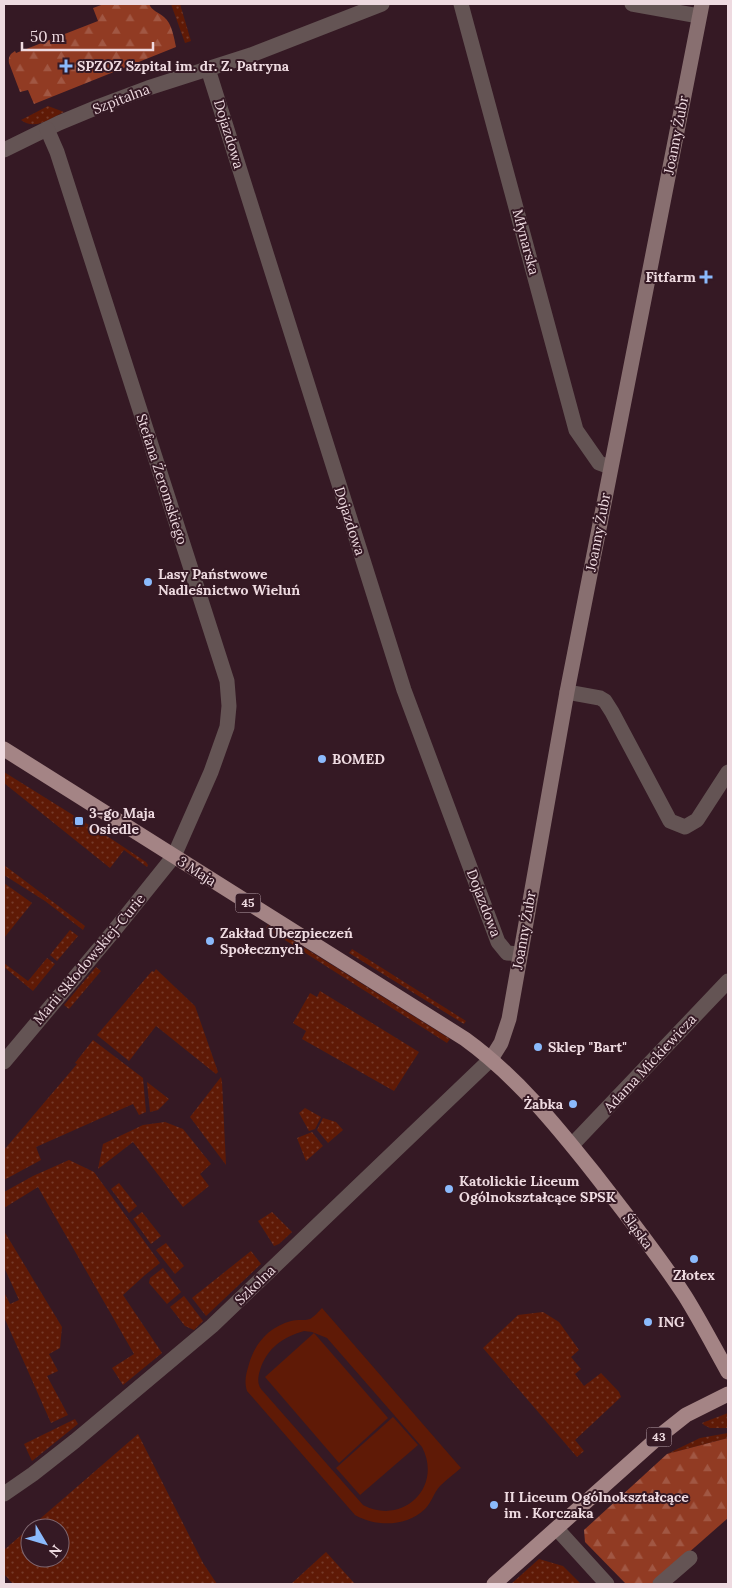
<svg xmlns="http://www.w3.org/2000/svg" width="732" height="1588" font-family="Lora,serif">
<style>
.green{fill:url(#green-dots);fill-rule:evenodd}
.forest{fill:url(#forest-firs)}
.pitch{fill:#5f1a06;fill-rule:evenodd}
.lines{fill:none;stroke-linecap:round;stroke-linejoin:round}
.street{stroke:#645454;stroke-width:15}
.secondary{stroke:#886f70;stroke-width:15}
.primary{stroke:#a48485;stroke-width:15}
.poi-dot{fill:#8bbafc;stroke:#351924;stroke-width:2}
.labels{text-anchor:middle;stroke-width:4;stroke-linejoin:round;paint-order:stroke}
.shield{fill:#351924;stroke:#b6a0a8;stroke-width:1}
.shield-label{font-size:12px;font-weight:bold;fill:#eedae0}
.poi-label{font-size:14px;font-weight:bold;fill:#eedae0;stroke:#351924;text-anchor:start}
.street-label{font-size:14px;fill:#eedae0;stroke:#351924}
</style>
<defs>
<pattern id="green-dots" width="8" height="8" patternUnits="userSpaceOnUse" patternTransform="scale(1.25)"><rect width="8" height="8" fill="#5f1a06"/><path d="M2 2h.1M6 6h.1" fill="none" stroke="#763b2a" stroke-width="1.8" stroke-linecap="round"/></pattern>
<pattern id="forest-firs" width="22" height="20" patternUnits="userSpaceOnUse" patternTransform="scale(1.25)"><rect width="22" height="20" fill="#913b23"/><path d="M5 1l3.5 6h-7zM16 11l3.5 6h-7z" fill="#a15743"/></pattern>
</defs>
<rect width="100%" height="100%" fill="#351924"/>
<!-- green -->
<g class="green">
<path d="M171,4H180L191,41L185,43Z"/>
<path d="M48,106L64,112C51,118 35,131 21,120Z"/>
<path d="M4,772L113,840L146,862L148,865L147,867L124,850L110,868L4,783Z"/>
<path d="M4,865L85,926L83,930L45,901L4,875Z"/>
<path d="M4,883L32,903L4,938Z"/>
<path d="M268,925L450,1039L447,1043L266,928Z"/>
<path d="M70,930L78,936L57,961L50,955Z"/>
<path d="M352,949L466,1021L464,1024L349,953Z"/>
<path d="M47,958L55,964L33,991L4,967V963L28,981Z"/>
<path d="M96,967L101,971L69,1009L64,1005Z"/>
<path d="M156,969L195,1006L218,1072L216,1074L156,1026L129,1061L97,1035L152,971L154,972Z"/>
<path d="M320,991L419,1052L394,1091L302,1039L306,1031L293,1023L310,993L317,997Z"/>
<path d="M93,1040L143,1078L146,1112L139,1115L133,1104L36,1147L41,1160L4,1180V1150L77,1064L75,1063Z"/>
<path d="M221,1077L222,1082L226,1165L190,1117Z"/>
<path d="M147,1082L169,1099L158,1110L150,1112Z"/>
<path d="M305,1108L321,1117L315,1129L309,1131L299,1113Z"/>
<path d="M323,1118L336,1122L343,1130L328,1143L317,1130Z"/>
<path d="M165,1122L183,1129L211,1164L200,1174L209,1186L183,1207L133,1142L98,1169L103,1144L143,1125Z"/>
<path d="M312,1132L323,1146L306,1161L297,1138Z"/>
<path d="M69,1160L94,1172L160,1263L145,1275L123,1295L162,1353L123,1385L112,1368L134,1354L38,1187L4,1208V1192L33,1176Z"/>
<path d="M119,1183L137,1206L129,1213L111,1189Z"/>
<path d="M142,1212L161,1236L151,1244L133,1219Z"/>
<path d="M272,1212L292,1232L279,1244L274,1246L258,1221Z"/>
<path d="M4,1231L62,1327L60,1348L49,1354L58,1371L47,1376L68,1415L51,1423L4,1317V1292L10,1304L19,1300L4,1267Z"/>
<path d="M166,1243L184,1266L175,1274L156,1250Z"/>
<path d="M251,1251L261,1264L206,1316L192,1298Z"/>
<path d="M163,1268L181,1292L167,1304L149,1283L150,1278Z"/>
<path d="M184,1296L203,1321L194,1330L185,1326L170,1307Z"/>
<path d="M543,1312L559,1322L579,1350L571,1357L581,1369L575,1374L584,1386L601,1373L619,1392L621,1397L575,1440L584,1451L577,1457L483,1348L518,1315Z"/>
<path d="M728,1413V1428H710L704,1425L702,1423Z"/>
<path d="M75,1419L78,1424L32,1461L24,1444Z"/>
<path d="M728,1433V1438L667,1454L700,1438Z"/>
<path d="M138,1434L203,1563L217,1584H13L4,1574V1550ZM30,1528H60V1558H30Z"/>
<path d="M326,1552L355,1584H291Z"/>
<path d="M539,1559L563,1566L581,1584H511Z"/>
</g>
<!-- forest -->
<g class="forest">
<path d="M104,4H149C152,11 158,12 164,17C172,23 174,38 176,47L34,104L28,90L20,92L9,63C8,57 10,54 15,51L16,53L98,21L93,8Z"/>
<path d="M728,1438V1518L653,1584H626L585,1542L584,1530L667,1454Z"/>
</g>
<!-- pitch -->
<g class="pitch">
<path d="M322,1308L461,1468C454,1474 446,1480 440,1486C434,1492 432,1502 425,1509C406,1527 376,1527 355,1515L247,1391C244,1381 246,1374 249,1364C255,1343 269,1327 291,1321C297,1319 304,1321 310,1319C314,1317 319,1311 322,1308ZM304,1331L312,1332L327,1338L422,1447C443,1487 403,1526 363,1505L261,1389C257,1383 258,1377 260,1370C267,1348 283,1337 304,1331Z"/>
<path d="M314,1333L388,1418L339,1463L265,1377Z"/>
<path d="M393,1417L418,1445L360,1495L336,1468Z"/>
</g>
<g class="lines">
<!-- street -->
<g class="street">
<path d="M461,4L576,430L599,463L610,467"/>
<path d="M632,4L699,16"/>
<path d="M208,69L404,690L498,942L507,953L519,954"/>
<path d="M4,150L59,123L100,106L148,88L251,55L382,4"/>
<path d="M567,692L600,698L605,701L612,712L670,821L685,827L697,820L728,772"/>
<path d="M4,1062L113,932L174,856L211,772L227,727L229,706L227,681L57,152L47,129"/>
<path d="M572,1145L728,981"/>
<path d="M4,1494L33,1474L75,1441L212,1326L491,1059"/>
<path d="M557,1529L607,1584"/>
<path d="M660,1584L690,1558"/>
</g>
<!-- secondary -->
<path class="secondary" d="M491,1059L501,1043L509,1019L567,692L702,4"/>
<!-- primary -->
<g class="primary">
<path d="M4,749L465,1039C516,1076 555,1124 594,1173C625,1213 657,1253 685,1296C700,1320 714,1347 728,1372"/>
<path d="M494,1584L662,1434L686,1415L728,1394"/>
</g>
</g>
<!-- markers -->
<g class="poi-dot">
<path d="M63.5 58.5h5v5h5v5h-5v5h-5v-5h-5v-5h5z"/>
<path d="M703.5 269.5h5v5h5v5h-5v5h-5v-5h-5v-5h5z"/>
<circle cx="148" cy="582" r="5"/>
<circle cx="322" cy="759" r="5"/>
<rect x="74" y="816" width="10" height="10" rx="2.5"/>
<circle cx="210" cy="941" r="5"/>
<circle cx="538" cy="1047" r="5"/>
<circle cx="573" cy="1104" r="5"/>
<circle cx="449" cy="1189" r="5"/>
<circle cx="694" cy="1259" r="5"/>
<circle cx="648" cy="1322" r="5"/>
<circle cx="494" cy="1505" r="5"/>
</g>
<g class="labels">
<!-- shield labels -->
<g class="shield">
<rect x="235.5" y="893.5" width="25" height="19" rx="4"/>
<rect x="646.5" y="1427.5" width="25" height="19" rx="4"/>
</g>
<g class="shield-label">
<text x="248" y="907">45</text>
<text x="659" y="1441">43</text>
</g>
<!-- poi labels -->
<g class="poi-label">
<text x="77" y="71">SPZOZ Szpital im. dr. Z. Patryna</text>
<text x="696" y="282" text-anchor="end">Fitfarm</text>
<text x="158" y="579">Lasy Państwowe<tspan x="158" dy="16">Nadleśnictwo Wieluń</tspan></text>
<text x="332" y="764">BOMED</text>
<text x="89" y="818">3-go Maja<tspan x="89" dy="16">Osiedle</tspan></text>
<text x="220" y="938">Zakład Ubezpieczeń<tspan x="220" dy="16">Społecznych</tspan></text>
<text x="548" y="1052">Sklep "Bart"</text>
<text x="563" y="1109" text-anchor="end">Żabka</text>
<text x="459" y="1186">Katolickie Liceum<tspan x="459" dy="16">Ogólnokształcące SPSK</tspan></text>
<text x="694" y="1280" text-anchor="middle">Złotex</text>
<text x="658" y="1327">ING</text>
<text x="504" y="1502">II Liceum Ogólnokształcące<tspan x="504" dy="16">im . Korczaka</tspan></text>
</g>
<!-- street labels -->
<g class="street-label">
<text transform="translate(121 99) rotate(-21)" y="5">Szpitalna</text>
<text transform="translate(229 134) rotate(73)" y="5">Dojazdowa</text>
<text transform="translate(676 135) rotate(-79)" y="5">Joanny Żubr</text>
<text transform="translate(526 242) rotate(75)" y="5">Młynarska</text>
<text transform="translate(162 479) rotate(72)" y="5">Stefana Żeromskiego</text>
<text transform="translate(350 521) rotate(72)" y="5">Dojazdowa</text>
<text transform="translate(598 532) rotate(-79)" y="5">Joanny Żubr</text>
<text transform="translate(197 871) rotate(33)" y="5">3 Maja</text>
<text transform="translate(484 903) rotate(69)" y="5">Dojazdowa</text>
<text transform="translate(524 930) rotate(-80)" y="5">Joanny Żubr</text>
<text transform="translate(89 959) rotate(-50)" y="5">Marii Skłodowskiej-Curie</text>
<text transform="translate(650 1063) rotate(-47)" y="5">Adama Mickiewicza</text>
<text transform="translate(638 1231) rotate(54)" y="5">Śląska</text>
<text transform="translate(255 1285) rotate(-44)" y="5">Szkolna</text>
</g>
</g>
<!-- border -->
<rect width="732" height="1588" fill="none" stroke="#eedae0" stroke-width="10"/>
<!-- north arrow -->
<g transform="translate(45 1543) rotate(128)"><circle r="24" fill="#351924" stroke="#7f666f"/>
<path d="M0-4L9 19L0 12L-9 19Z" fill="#8bbafc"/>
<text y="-8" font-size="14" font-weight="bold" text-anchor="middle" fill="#eedae0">N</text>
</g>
<!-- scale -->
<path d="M22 42v8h131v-8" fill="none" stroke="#eedae0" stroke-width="2.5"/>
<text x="30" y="42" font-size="15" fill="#eedae0" stroke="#351924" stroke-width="4" paint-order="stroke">50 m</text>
</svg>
